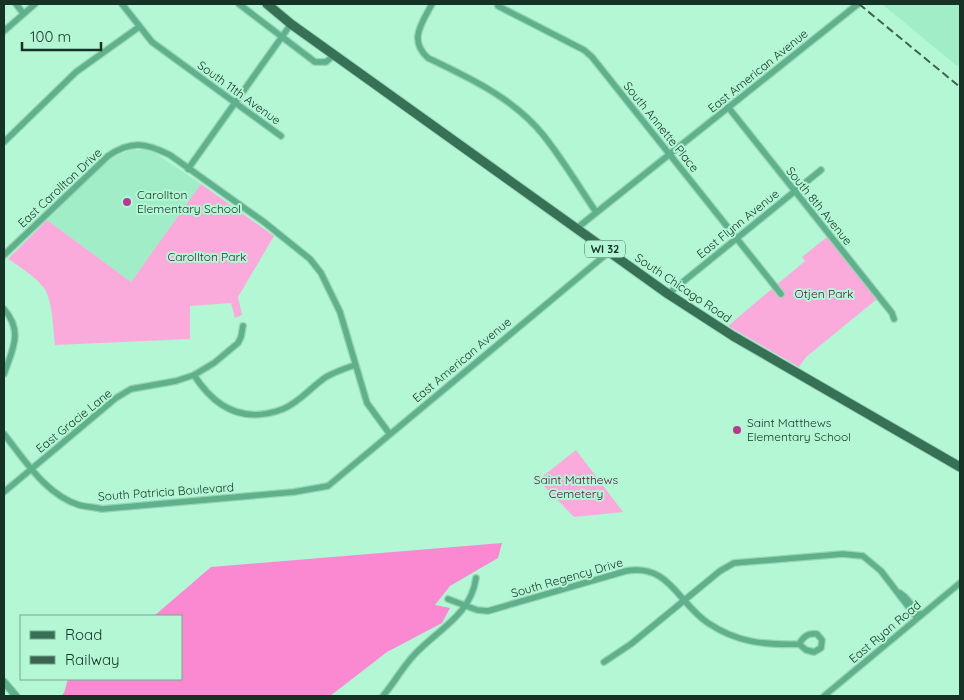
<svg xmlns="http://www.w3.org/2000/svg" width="964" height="700" font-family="Quicksand,sans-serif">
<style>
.built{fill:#a0edc7}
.green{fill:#faabdc}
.forest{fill:#fa89d2}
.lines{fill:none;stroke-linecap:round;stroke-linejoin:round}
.minor-casing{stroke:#97d3b5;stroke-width:8}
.tertiary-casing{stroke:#97d3b5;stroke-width:9}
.primary-casing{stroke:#97d3b5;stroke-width:11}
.minor{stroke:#5fb18b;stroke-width:5.5}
.tertiary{stroke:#5fb18b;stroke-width:7}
.primary{stroke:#367156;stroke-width:9}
.rail{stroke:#3d6251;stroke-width:2;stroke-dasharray:8 4;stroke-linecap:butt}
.poi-dot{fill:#b43b8f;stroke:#b3f7d5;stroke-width:2}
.labels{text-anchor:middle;stroke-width:4;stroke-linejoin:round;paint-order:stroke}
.shield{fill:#b3f7d5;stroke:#456c5a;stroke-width:1}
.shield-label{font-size:11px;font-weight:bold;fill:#163125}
.street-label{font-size:12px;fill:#163125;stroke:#b3f7d5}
.poi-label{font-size:12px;fill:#163125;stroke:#b3f7d5;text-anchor:start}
.park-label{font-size:12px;fill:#540f40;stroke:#b3f7d5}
</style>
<rect width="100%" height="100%" fill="#b3f7d5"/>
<!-- built -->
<g class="built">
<path d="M882,4H960V63L957,66Z"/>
<path d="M131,150H145L155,153L201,184L131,282L47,220L103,165L115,156Z"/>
</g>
<!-- green -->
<g class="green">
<path d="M201,184L274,236L238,297L242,315L235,318L231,303L190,306V339L55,345C53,329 53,301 44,288C38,279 18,265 8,259L47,220L131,282Z"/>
<path d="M827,237L877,299L806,357L799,367L728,326L805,261L802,257Z"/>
<path d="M576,450L623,512L574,517L538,480Z"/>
</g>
<!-- forest -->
<path class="forest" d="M502,543L498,558L450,586L435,605L450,608L442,623L387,652L330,696H61L64,693L68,679H181V616H154L211,567Z"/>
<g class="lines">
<defs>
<g id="minor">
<path d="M16,4L23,13"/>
<path d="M122,4L152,42L281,136"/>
<path d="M239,4L315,62H326L334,55"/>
<path d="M432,4C422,23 408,40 428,58C470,78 515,99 544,136C563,160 579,187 596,212"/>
<path d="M498,6L584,50L592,57L781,294"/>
<path d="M4,31L35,4"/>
<path d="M728,107L892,313L894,319"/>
<path d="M4,142L76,72L139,27"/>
<path d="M188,169L291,24"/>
<path d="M577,228L858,4"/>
<path d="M4,255L108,156C131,140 146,143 170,155L264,222L310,259L321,273L340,312L367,403L389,433"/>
<path d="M668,294L821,170"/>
<path d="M4,309C24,332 12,350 4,374"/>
<path d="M194,375C215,408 244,424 283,409C300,402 311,387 326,377C335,372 346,368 355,365"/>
<path d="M4,434C24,459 46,495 79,505C86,507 94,507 102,509L294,492L328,486L609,252"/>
<path d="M4,492L116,398L131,389L176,381L194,375L214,363L238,343L241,337L243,326"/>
<path d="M900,593L905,597L921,615"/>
<path d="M448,599L477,610L488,611L626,571C669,563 678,603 708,623C738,643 765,645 799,644L806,650L814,652L821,648L822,640L817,634C808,633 804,636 799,644"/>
<path d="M604,662L631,644L720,571L734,563L843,554L863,556L881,571L917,618"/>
<path d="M383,696C394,683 402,668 414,655C437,630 471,615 476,578"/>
<path d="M824,696L960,583"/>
</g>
<path id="tertiary" d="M4,682L16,696"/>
<path id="primary" d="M267,4L291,24L668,294L733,336L960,467"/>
</defs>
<!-- minor casing -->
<use href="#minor" class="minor-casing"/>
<!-- tertiary casing -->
<use href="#tertiary" class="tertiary-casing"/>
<!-- primary casing -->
<use href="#primary" class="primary-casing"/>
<!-- minor -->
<use href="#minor" class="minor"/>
<!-- tertiary -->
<use href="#tertiary" class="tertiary"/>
<!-- primary -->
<use href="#primary" class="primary"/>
<!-- rail -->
<path class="rail" d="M859,4L960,87"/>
</g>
<!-- markers -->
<g class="poi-dot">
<circle cx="127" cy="202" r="5"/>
<circle cx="737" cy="430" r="5"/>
</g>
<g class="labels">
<!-- shield labels -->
<rect class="shield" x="585" y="240.5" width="40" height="17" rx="4"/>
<g class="shield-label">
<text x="605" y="253">WI 32</text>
</g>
<!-- street labels -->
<g class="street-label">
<text transform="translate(758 71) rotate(-39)" y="4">East American Avenue</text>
<text transform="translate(239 93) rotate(36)" y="4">South 11th Avenue</text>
<text transform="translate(661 127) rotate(51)" y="4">South Annette Place</text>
<text transform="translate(60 188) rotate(-43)" y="4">East Carollton Drive</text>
<text transform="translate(819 206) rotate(51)" y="4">South 8th Avenue</text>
<text transform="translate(738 224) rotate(-39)" y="4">East Flynn Avenue</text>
<text transform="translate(683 288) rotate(34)" y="4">South Chicago Road</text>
<text transform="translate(462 360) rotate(-40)" y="4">East American Avenue</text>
<text transform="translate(74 421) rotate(-39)" y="4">East Gracie Lane</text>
<text transform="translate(166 492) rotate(-4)" y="4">South Patricia Boulevard</text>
<text transform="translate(567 578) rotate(-16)" y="4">South Regency Drive</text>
<text transform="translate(885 632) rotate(-40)" y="4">East Ryan Road</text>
</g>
<!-- poi labels -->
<g class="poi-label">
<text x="137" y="199">Carollton<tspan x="137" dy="14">Elementary School</tspan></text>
<text x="747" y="427">Saint Matthews<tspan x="747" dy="14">Elementary School</tspan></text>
</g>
<!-- park labels -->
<g class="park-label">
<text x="207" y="261">Carollton Park</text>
<text x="824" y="298">Otjen Park</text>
<text x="576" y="484">Saint Matthews<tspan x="576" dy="14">Cemetery</tspan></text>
</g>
</g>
<!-- border -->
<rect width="964" height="700" fill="none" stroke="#163125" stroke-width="10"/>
<!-- legend -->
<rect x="20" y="615" width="162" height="65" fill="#b3f7d5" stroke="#74a88f"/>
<rect x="30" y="631" width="25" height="8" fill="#367156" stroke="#74a88f"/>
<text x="65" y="640" font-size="15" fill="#163125">Road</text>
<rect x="30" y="656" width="25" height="8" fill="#3d6251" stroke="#74a88f"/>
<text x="65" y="665" font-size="15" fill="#163125">Railway</text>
<!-- scale -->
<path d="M22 42v8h79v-8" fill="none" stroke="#163125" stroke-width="2.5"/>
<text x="30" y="42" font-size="15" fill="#163125" stroke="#b3f7d5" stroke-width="4" paint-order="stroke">100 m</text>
</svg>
